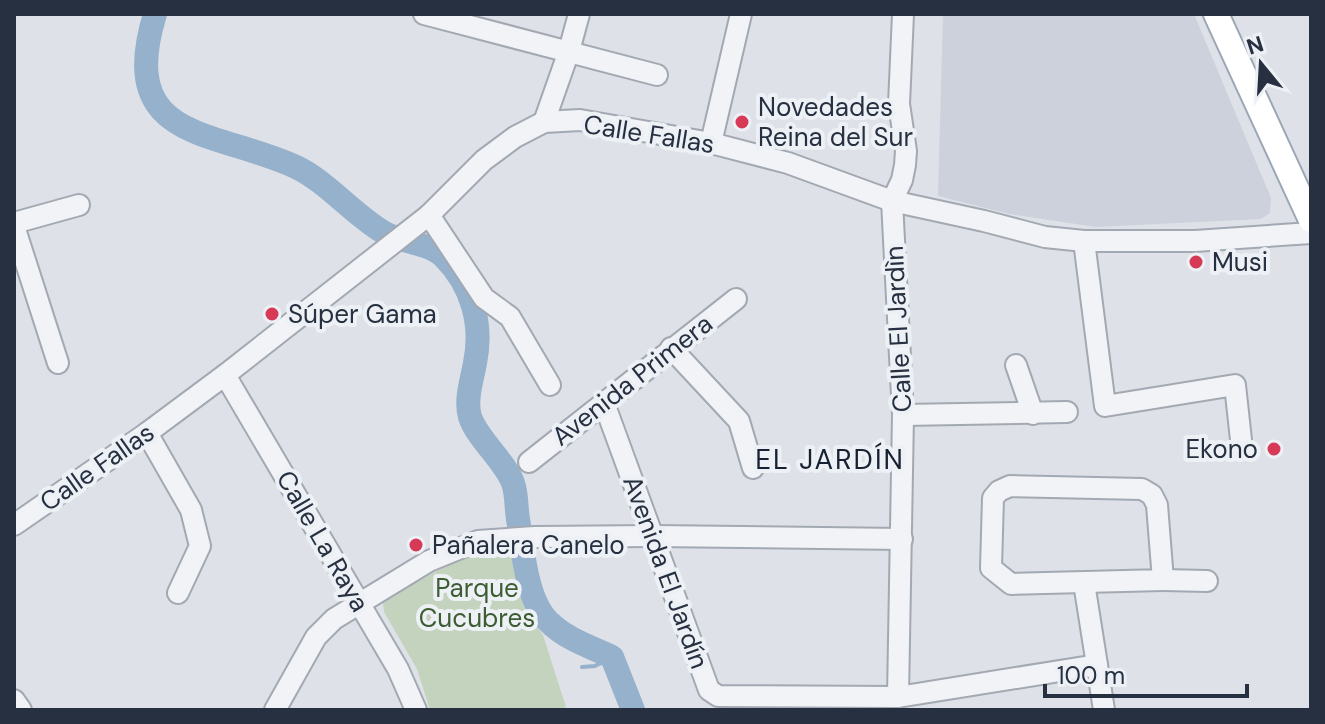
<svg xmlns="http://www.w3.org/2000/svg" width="1325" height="724" font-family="'DM Sans',sans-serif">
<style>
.built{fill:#ccd1db}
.green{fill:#c4d3be}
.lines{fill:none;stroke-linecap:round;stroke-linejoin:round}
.stream{stroke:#96b1cb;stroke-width:4}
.river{stroke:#96b1cb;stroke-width:24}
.minor-casing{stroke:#a3a9b2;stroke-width:24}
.major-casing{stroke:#9ca7b5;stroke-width:28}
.minor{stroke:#f1f3f6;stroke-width:20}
.major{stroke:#fff;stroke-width:24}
.poi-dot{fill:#d63a56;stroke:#edf1f6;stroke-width:3}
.labels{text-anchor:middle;stroke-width:8;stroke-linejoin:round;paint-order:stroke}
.poi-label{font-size:26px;fill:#263040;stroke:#edf1f6;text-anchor:start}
.street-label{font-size:26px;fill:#263040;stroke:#edf1f6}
.park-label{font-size:26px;fill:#3c5d32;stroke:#edf1f6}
.neighbourhood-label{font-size:28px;letter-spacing:2px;fill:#182131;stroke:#edf1f6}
</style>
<rect width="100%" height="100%" fill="#dee2e8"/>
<!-- built -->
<path class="built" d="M943,14H1194L1271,198L1270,213L1261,219L1096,227L1009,214L938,196Z"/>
<!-- green -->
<path class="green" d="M519,545L533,620L543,635L566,707L557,710H430L417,669L384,612L383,603L386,598L477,550Z"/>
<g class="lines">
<!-- stream -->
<path class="stream" d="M582,667L595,666L612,657"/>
<!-- river -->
<path class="river" d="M155,14C116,142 213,129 296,167C326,181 354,215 383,232C401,243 429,242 444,257C472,285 483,324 475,363C472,380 465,400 470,417C478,440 505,461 513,483C517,494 516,508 518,519C523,549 526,601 549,622C566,639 591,647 612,657L633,710"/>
<defs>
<g id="minor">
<path d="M424,14L657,75"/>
<path d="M544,122L569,51L579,14"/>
<path d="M711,143L741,14"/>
<path d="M429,215L484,298L510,317L550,385"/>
<path d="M14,223L79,205"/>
<path d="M14,226L58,363"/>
<path d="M1084,241L1105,406L1235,385L1241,440"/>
<path d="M671,348L739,421L753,468"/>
<path d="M1016,365L1033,414"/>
<path d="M225,375L398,669L416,710"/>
<path d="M604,403L709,690L718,696L898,697L1097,665L1104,710"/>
<path d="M903,415L1067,412"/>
<path d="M147,433L191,510L200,546L178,593"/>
<path d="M529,462L736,299"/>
<path d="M1010,486L1142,489L1152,495L1157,505L1163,580L1011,584L991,568L993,498L999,491Z"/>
<path d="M14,525L147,433L225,375L429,215L484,160L515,137L544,122L580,120L711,143L788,163L892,201L984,221L1045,237L1084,241H1195L1311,233"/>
<path d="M1163,580L1207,581"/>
<path d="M1084,583L1097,665"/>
<path d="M898,697L903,415L892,201L902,180L905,165L906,151L899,104L903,14"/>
<path d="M14,700L21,710"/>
<path d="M275,710L316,637L334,619L429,561L478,541L535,537L654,536L902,539"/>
</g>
<path id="major" d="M1216,14L1311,220"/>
</defs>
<!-- minor casing -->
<use href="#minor" class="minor-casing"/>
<!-- major casing -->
<use href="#major" class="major-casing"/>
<!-- minor -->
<use href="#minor" class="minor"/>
<!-- major -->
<use href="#major" class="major"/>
</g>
<!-- markers -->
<g class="poi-dot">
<circle cx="742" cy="122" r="8"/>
<circle cx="1196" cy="262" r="8"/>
<circle cx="272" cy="314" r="8"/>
<circle cx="1274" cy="449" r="8"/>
<circle cx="416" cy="545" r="8"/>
</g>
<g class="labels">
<!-- poi labels -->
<g class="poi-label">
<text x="758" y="116">Novedades<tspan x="758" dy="30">Reina del Sur</tspan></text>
<text x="1212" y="271">Musi</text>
<text x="288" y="323">Súper Gama</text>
<text x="1258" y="458" text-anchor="end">Ekono</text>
<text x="432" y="554">Pañalera Canelo</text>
</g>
<!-- street labels -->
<g class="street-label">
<text transform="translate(649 134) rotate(9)" y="9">Calle Fallas</text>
<text transform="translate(898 329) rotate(-93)" y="9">Calle El Jardìn</text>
<text transform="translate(632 380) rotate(-38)" y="9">Avenida Primera</text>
<text transform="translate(97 467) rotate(-35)" y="9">Calle Fallas</text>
<text transform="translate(323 541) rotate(60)" y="9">Calle La Raya</text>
<text transform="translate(666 572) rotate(70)" y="9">Avenida El Jardín</text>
</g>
<!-- park labels -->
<g class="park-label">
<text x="477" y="597">Parque<tspan x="477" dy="30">Cucubres</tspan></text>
</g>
<!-- neighbourhood labels -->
<g class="neighbourhood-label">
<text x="830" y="469">EL JARDÍN</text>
</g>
</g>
<!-- border -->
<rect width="1325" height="724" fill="none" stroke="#263040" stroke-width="32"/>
<!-- north arrow -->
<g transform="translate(1261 64) rotate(342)" stroke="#edf1f6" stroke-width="6" paint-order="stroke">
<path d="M0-6L14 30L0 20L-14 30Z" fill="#263040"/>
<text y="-12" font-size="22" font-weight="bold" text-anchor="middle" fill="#263040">N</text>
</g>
<!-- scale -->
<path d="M1045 684v12h202v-12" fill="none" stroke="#263040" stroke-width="4"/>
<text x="1057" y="684" font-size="24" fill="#263040" stroke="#edf1f6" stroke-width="6" paint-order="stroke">100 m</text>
</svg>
